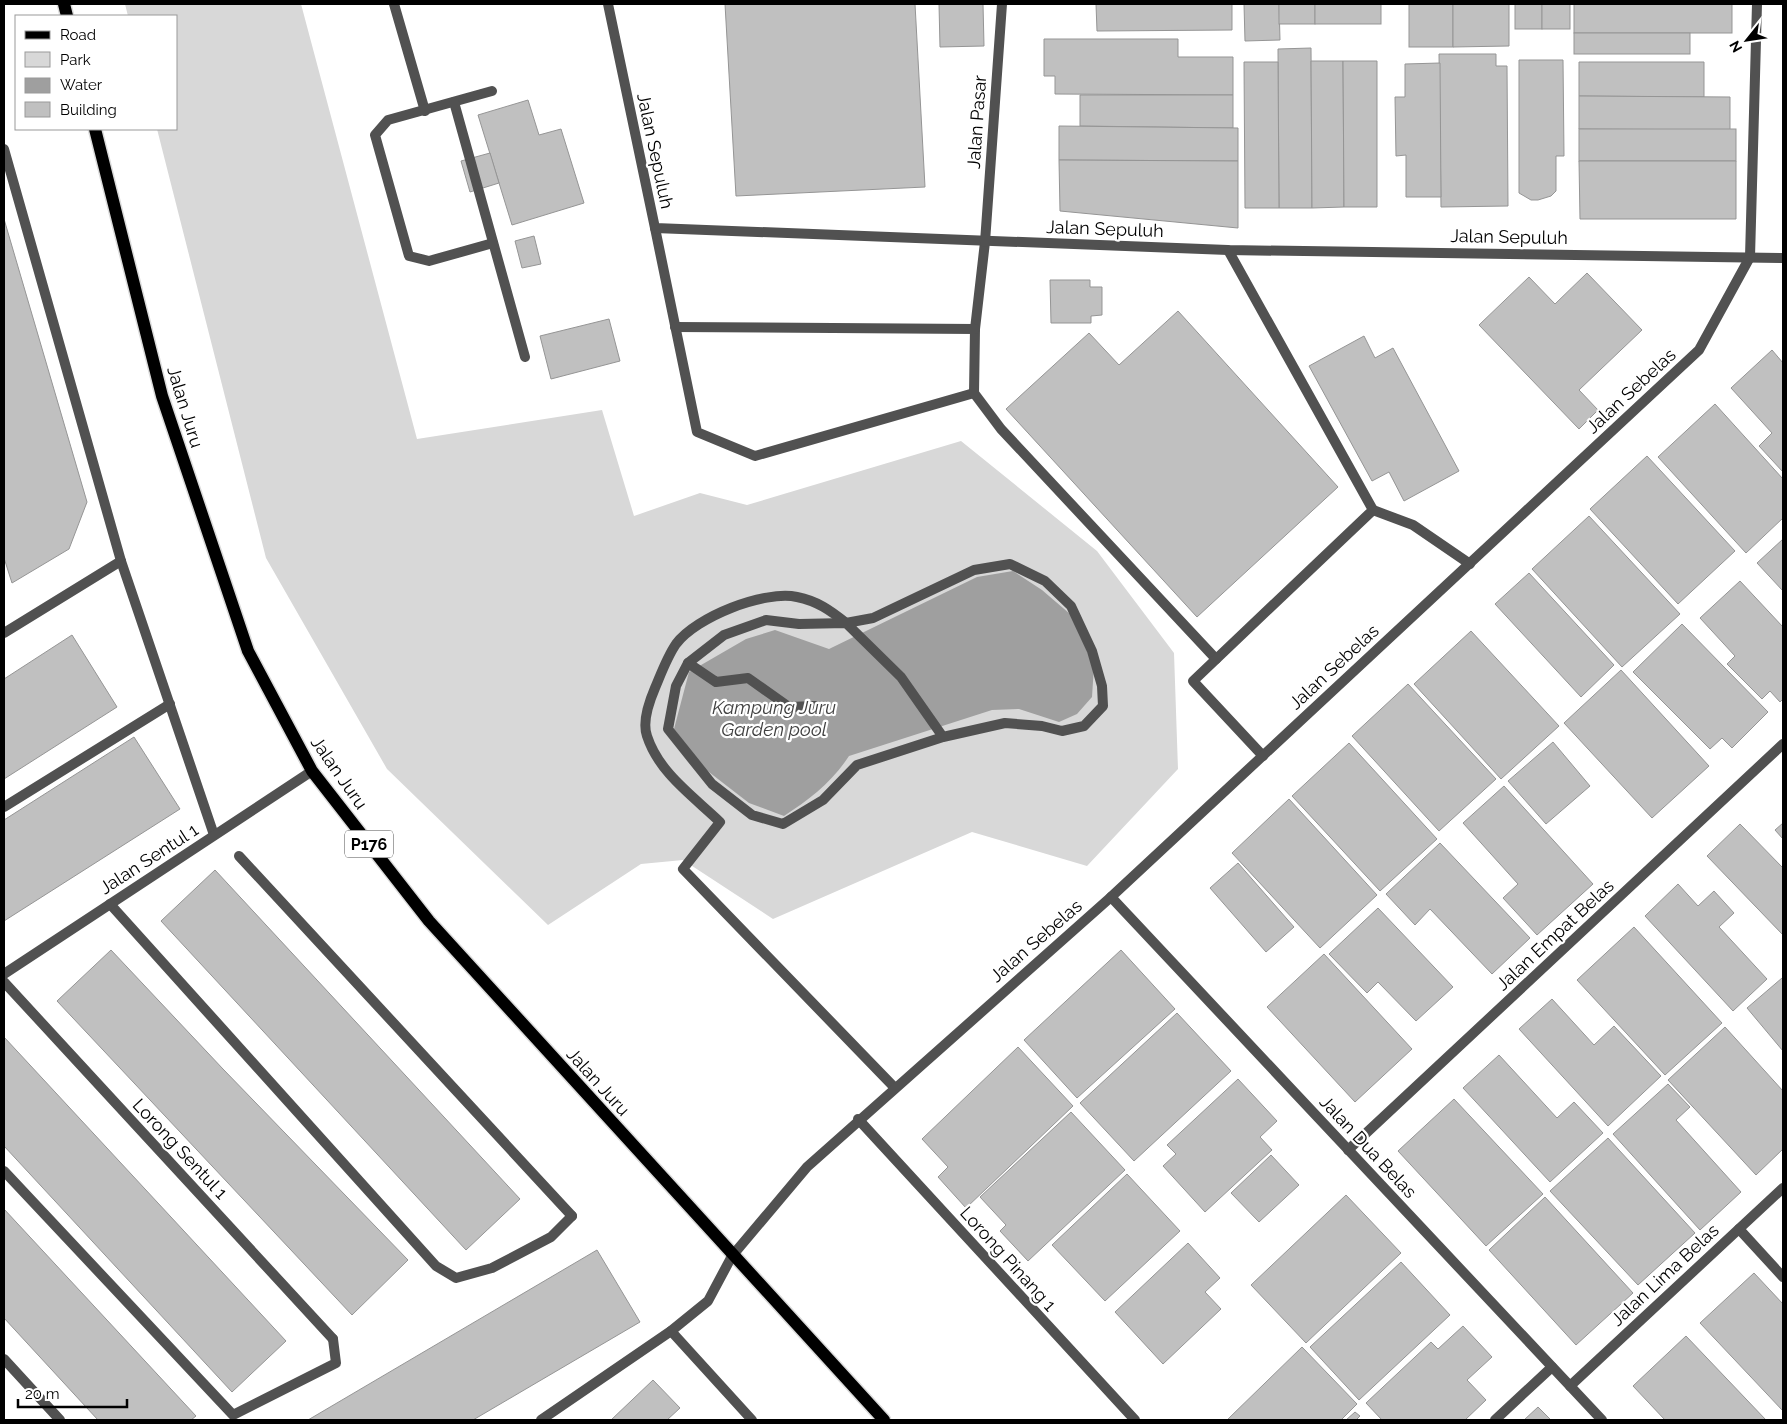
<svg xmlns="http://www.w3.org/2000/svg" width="1787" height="1424" font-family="Raleway,sans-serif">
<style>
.green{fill:#d8d8d8}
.water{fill:#9f9f9f}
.building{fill:#c0c0c0;stroke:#959595}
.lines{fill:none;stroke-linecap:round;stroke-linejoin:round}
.primary-casing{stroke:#dbdbdb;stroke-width:15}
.lane{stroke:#515151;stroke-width:10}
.street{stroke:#515151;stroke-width:10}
.primary{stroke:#000;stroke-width:12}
.labels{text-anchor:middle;stroke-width:4.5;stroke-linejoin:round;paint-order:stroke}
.shield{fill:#fff;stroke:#4c4c4c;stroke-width:1}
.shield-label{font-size:16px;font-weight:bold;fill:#000}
.street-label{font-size:18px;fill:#000;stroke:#fff}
.water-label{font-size:19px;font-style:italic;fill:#404040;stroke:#fff}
</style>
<rect width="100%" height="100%" fill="#fff"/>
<!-- green -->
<path class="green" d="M125,4H301L417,439L602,410L634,516L700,493L747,505L961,441L1097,551L1174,653L1178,769L1087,866L972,832L773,919L683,860L641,864L548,925L387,769L266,558L157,129H176V16H128Z"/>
<!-- water -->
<path class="water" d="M1013,571L1042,590L1070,614L1094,666L1092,697L1077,714L1059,722L1019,709L992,710L849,756C832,782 810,799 784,816L749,803L705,769L674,729L689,672L746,639L775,630L829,649L977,577Z"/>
<!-- building -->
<g class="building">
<path d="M725,4H915L925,187L736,196Z"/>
<path d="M939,4H983L984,46L940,47Z"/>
<path d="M1096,4H1232V30L1097,31Z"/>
<path d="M1244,4H1279L1280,40L1245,41Z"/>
<rect x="1279" y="4" width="36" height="20"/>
<rect x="1315" y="4" width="66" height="20"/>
<rect x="1409" y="4" width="44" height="43"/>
<path d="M1453,4H1509V46L1453,47Z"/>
<rect x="1515" y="4" width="27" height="25"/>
<rect x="1542" y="4" width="28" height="25"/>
<rect x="1574" y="4" width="158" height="29"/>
<rect x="1574" y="33" width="116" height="21"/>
<path d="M1044,39H1178V57H1233V95L1055,94V76H1044Z"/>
<path d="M1311,48L1312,208H1279L1278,49Z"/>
<path d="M1439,54H1496V66H1507L1508,206L1441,207Z"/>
<path d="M1519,60H1563L1564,156H1556V191L1551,196L1538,200H1531L1519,193Z"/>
<path d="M1311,61H1343L1344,207L1312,208Z"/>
<path d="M1343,61H1377V207H1344Z"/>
<path d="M1244,62H1278L1279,208H1245Z"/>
<path d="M1579,62H1704V97L1579,96Z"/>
<path d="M1440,63L1441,197H1406V155L1396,156L1395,97H1405V64Z"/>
<path d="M1080,95H1233V128L1080,126Z"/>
<path d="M1579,96L1730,97V130L1579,129Z"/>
<path d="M528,100L539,135L561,129L584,203L512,225L478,115Z"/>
<path d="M1059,126L1238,128V161L1059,160Z"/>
<rect x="1579" y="129" width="157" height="32"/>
<path d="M490,153L499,183L470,192L461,161Z"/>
<path d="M1059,160L1238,161V228L1060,211Z"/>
<path d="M1579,161H1736V219H1580Z"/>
<path d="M4,219L87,502L69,549L12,583L4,558Z"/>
<path d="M534,236L541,264L522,268L515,241Z"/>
<path d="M1587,273L1642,330L1579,390L1598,410L1579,429L1479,325L1529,277L1555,304Z"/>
<path d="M1050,280H1090V287H1102V315L1091,316V323H1051Z"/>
<path d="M1178,311L1338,487L1197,617L1006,409L1089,333L1119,365Z"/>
<path d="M609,319L620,361L551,379L540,336Z"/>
<path d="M1364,336L1375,358L1393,348L1459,471L1404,501L1389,472L1372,481L1309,366Z"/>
<path d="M1772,350L1783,363V472L1759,446L1772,433L1731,388Z"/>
<path d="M1715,404L1783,479V518L1746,553L1658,457Z"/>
<path d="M1647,456L1735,551L1678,604L1590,509Z"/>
<path d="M1589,516L1680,614L1622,667L1532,569Z"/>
<path d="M1783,539V591L1757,563Z"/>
<path d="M1529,573L1614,665L1581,697L1495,604Z"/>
<path d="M1740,581L1783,627V699L1780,702L1770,691L1762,699L1727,664L1735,656L1700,618Z"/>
<path d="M1682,624L1768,712L1732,748L1722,738L1710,749L1633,672Z"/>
<path d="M1471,631L1559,726L1501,779L1414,684Z"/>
<path d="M72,635L117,707L4,779V679Z"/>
<path d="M1621,670L1709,766L1652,818L1564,723Z"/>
<path d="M1408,684L1496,779L1439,831L1352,736Z"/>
<path d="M134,737L180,809L4,921V820Z"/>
<path d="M1553,742L1590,786L1546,824L1508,781Z"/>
<path d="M1349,743L1437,839L1380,891L1292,796Z"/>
<path d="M1504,786L1593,884L1537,935L1503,898L1518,884L1463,823Z"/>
<path d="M1289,799L1377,895L1320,948L1232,853Z"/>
<path d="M1783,823V839L1775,830Z"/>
<path d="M1740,824L1783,868V935L1707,856Z"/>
<path d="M1440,843L1530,938L1492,974L1430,909L1415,925L1386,894Z"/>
<path d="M1238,863L1294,927L1266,952L1210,888Z"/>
<path d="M215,870L520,1199L466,1250L161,921Z"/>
<path d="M1678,884L1698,906L1714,891L1734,913L1719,927L1767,979L1733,1011L1645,916Z"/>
<path d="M1378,908L1453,987L1416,1021L1378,982L1367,993L1329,954Z"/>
<path d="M1634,927L1722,1023L1665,1075L1577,980Z"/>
<path d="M111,950L223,1069L408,1260L352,1315L57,1001Z"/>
<path d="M1121,950L1175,1009L1077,1098L1024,1040Z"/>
<path d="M1324,954L1412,1049L1355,1102L1267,1007Z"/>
<path d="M1782,978L1783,979V1051L1747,1008Z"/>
<path d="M1552,999L1594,1045L1614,1026L1661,1076L1608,1126L1519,1029Z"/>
<path d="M1177,1013L1231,1071L1134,1161L1080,1103Z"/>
<path d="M1725,1027L1783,1091V1149L1756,1175L1668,1080Z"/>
<path d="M4,1037L286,1341L232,1392L4,1146Z"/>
<path d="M1018,1047L1073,1106L966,1208L938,1177L948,1167L922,1139Z"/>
<path d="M1499,1055L1557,1118L1574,1102L1603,1133L1550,1182L1463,1088Z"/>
<path d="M1238,1079L1277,1121L1260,1137L1272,1150L1205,1212L1163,1166L1176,1154L1167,1145Z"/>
<path d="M1668,1084L1690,1107L1676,1120L1741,1192L1700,1230L1613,1134Z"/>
<path d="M1454,1099L1543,1194L1486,1246L1398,1151Z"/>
<path d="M1071,1112L1125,1170L1028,1261L1000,1231L1006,1225L980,1197Z"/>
<path d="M1608,1138L1695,1233L1638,1285L1550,1191Z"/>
<path d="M1271,1155L1299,1185L1259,1222L1231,1193Z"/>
<path d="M1127,1174L1180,1231L1105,1301L1052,1245Z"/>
<path d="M1346,1195L1401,1253L1306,1343L1251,1285Z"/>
<path d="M1545,1197L1633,1293L1576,1345L1489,1250Z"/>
<path d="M4,1209L196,1416L191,1420H98L4,1318Z"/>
<path d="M1188,1243L1220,1278L1205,1292L1221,1309L1163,1364L1115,1312Z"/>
<path d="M597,1250L640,1322L473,1420H308Z"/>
<path d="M1401,1262L1450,1315L1359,1400L1310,1347Z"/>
<path d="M1754,1273L1783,1304V1411L1700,1323Z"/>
<path d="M1463,1326L1492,1357L1467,1380L1486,1400L1465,1420H1382L1366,1403L1431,1342L1438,1349Z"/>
<path d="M1686,1336L1766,1420H1665L1633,1386Z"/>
<path d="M1302,1347L1357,1404L1341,1420H1227Z"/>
<path d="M653,1380L680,1408L667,1420H611Z"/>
<path d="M1538,1407L1551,1420H1524Z"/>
<path d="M1355,1412L1360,1416L1356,1420H1346Z"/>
</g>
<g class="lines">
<defs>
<g id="primary">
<path d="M64,4L67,16"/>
<path d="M95,129L162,396L248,651L312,771L429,921L884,1420"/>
</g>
</defs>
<!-- primary casing -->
<use href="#primary" class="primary-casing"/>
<!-- lane -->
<g class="lane">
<path d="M394,4L425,111"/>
<path d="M492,91L388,120L375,135L409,256L429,261L493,243"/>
<path d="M454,102L525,357"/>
<path d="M655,228L697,432L755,456L974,393"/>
<path d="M985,242L975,329L974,393L1001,429L1216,659"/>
<path d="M1228,250L1373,510L1193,681L1263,756"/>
<path d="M675,327L975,329"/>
<path d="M1373,510L1413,525L1470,564"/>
<path d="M846,623C830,610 817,601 797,597C764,590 696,617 676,644C667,657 661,674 655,688C649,702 642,722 647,736C659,773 693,796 720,822L683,869L894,1087"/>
<path d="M4,807L170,704"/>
<path d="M110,904L436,1266L456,1278L492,1268L551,1237L572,1216"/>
<path d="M4,1171L233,1415L336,1363L333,1339"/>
<path d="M1495,1420L1552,1367"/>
</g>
<!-- street -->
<g class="street">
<path d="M608,4L655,228L1228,250L1783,258"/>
<path d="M4,149L121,561L214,835"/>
<path d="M985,242L1002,4"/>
<path d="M846,623L873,618L974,570L1010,564L1045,581L1071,606L1092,651L1102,686L1103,706L1084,726L1062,731L1042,726L1005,723L943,737L857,765L823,800L783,824L752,815L712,784L668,729L676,686L688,663L724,635L766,620L799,624L846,623L901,677L943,737"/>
<path d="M4,633L121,561"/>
<path d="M688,663L716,682L748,678L789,707L815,706"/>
<path d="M239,856L572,1216"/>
<path d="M1111,897L1602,1420"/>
<path d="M4,974L312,771"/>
<path d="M4,982L333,1339"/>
<path d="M858,1119L1135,1420"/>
<path d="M1348,1150L1783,744"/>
<path d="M1739,1229L1783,1277"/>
<path d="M671,1331L752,1420"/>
<path d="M4,1359L60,1420"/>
<path d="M1570,1386L1783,1188"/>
<path d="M541,1420L671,1331L708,1301L732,1256L807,1167L1111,897L1699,350L1750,257L1757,4"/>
</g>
<!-- primary -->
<use href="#primary" class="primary"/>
</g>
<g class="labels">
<!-- shield labels -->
<rect class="shield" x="345" y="830.5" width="48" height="27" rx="4"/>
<g class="shield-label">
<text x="369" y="850">P176</text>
</g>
<!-- street labels -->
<g class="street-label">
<text transform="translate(977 122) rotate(-86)" y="6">Jalan Pasar</text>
<text transform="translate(655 151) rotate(78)" y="6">Jalan Sepuluh</text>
<text transform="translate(1105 229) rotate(2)" y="6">Jalan Sepuluh</text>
<text transform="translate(1509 237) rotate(1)" y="6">Jalan Sepuluh</text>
<text transform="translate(1631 391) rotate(-43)" y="6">Jalan Sebelas</text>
<text transform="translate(185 407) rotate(73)" y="6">Jalan Juru</text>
<text transform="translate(1334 667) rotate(-43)" y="6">Jalan Sebelas</text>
<text transform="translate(339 773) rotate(55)" y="6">Jalan Juru</text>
<text transform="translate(149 859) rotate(-33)" y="6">Jalan Sentul 1</text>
<text transform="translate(1555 935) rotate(-43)" y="6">Jalan Empat Belas</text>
<text transform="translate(1036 941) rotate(-41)" y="6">Jalan Sebelas</text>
<text transform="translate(598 1082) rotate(48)" y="6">Jalan Juru</text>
<text transform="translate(1368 1147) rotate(47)" y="6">Jalan Dua Belas</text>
<text transform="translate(180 1149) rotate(47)" y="6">Lorong Sentul 1</text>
<text transform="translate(1008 1259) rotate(48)" y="6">Lorong Pinang 1</text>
<text transform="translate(1665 1275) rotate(-43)" y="6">Jalan Lima Belas</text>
</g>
<!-- water labels -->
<g class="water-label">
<text x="774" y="714">Kampung Juru<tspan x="774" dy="22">Garden pool</tspan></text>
</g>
</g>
<!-- border -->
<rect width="1787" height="1424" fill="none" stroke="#000000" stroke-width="10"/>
<!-- legend -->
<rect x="15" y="15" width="162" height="115" fill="#ffffff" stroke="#999999"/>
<rect x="25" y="31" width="25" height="8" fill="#000000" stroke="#999999"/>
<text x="60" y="40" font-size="15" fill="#000000">Road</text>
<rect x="25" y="52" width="25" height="15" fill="#d8d8d8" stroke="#999999"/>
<text x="60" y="65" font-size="15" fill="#000000">Park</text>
<rect x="25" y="78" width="25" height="15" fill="#9f9f9f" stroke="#999999"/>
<text x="60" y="90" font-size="15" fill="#000000">Water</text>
<rect x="25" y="102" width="25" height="15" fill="#c0c0c0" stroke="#999999"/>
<text x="60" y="115" font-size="15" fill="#000000">Building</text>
<!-- north arrow -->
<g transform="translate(1747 40) rotate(240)" stroke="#ffffff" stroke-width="4" paint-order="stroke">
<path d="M0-4L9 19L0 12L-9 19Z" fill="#000000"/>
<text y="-8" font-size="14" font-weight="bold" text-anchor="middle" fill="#000000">N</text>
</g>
<!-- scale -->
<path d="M18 1399v8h109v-8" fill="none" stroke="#000000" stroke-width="2.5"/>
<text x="25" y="1399" font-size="15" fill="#000000" stroke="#ffffff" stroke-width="4" paint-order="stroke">20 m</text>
</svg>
